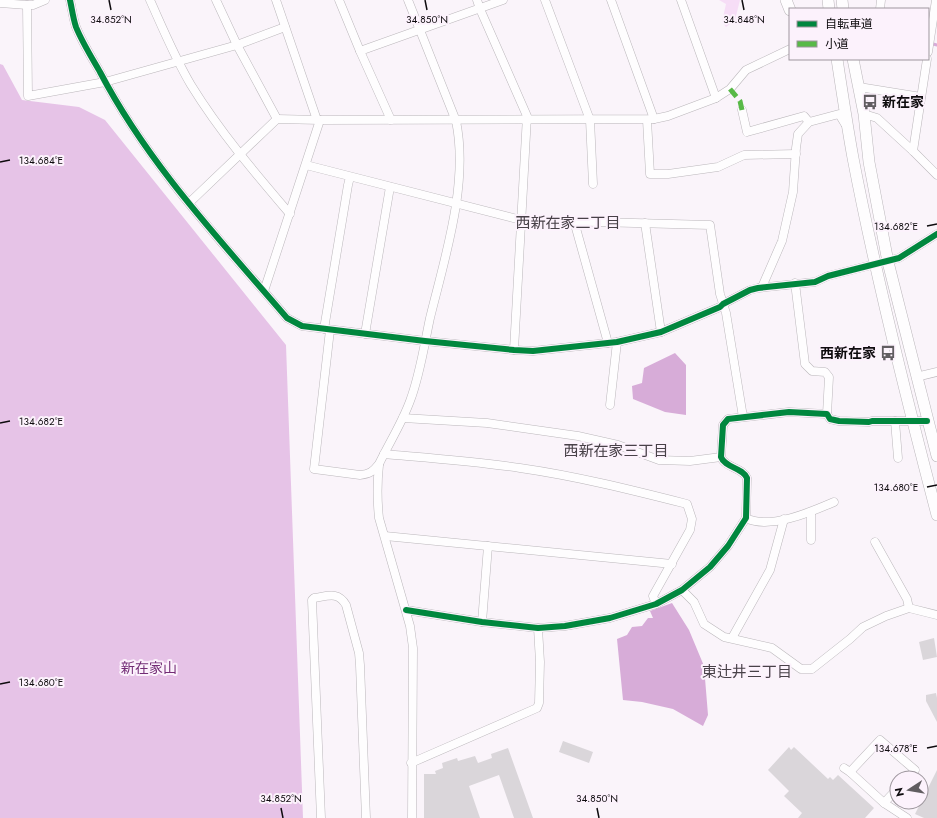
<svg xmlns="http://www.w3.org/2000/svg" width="937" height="818" font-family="Jost,'Noto Sans JP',sans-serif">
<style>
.green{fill:#f6ddf6}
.forest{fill:#e6c3e7}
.water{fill:#d7acd8}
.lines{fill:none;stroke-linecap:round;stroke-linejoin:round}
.stream{stroke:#d7acd8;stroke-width:3}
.building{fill:#dad6da}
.minor-casing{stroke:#bbb7bb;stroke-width:9}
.tertiary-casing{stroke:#bbb7bb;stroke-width:12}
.minor{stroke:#fefdfe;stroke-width:8}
.tertiary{stroke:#fefdfe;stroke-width:11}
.quiet{stroke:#58b947;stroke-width:5;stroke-dasharray:10 5;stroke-linecap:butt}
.cycleway-casing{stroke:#fcf2fc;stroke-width:8}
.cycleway{stroke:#00873e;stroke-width:6}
.ticks{fill:none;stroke:#0e0b0e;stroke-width:1.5}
.labels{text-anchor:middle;stroke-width:4;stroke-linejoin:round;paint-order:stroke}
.poi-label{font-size:14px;font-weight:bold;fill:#0e0b0e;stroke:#fcf2fc;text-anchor:start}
.park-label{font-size:14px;fill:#722c75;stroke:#fcf2fc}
.neighbourhood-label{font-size:15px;fill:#484148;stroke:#fcf2fc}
.ticks-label{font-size:10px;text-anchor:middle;fill:#0e0b0e;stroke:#fcf2fc;stroke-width:4;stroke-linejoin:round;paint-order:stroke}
</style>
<rect width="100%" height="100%" fill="#faf4fa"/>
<!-- green -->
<path class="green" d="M719,0H740L735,20L726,27L722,22L726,4Z"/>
<!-- forest -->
<path class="forest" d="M0,64L3,65L22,100L79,107L105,120L286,345L303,818H0Z"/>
<!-- water -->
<g class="water">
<path d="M675,353L686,365V415L665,412L633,399L632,386L642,383L644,368Z"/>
<path d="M672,603L689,630L704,666L708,715L703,726L673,709L642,702L623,700L617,639L627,635L632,627L642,626L648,618H653L650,611Z"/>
</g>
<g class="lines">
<!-- stream -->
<path class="stream" d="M930,43L937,45"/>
</g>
<!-- building -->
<g class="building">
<path d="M934,638L937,657L923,660L919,642Z"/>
<path d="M936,693L937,698V722L926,701V695Z"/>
<path d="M563,741L593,752L589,763L559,752Z"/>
<path d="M789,747L791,750L794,747L828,779L830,777L833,780L838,775L874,808L865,818H798L802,813L784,796L789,791L768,770Z"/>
<path d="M508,748L533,818H514L499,775L469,786L480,818H424V774H436L435,771L443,768L442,763L457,758L458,761L475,756L478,763L492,758L491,754Z"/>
<path d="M937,770V818H924L915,814Z"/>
</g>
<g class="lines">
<defs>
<g id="minor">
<path d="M70,0C72,9 73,18 76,27C82,42 92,58 100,72C148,164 220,240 287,318L302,326L425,341L514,350L533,351L617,342L661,332L720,307L723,304L750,290L758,288L815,282L828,276L899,258L937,234"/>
<path d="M150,0C163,29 175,58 191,85C220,132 255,173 290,214"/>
<path d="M216,0L237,45L277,119"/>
<path d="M276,0L317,120"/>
<path d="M339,0L360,51L391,120"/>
<path d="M477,0L480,9L527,116L514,350"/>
<path d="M545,0L590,120L593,184"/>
<path d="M611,0L654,119"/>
<path d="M681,0L716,98"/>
<path d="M0,3L27,5H33L45,0"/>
<path d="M27,5L28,96L105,82L237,45L285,27"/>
<path d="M880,9L881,0"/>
<path d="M360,51L503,0"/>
<path d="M928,52L936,0"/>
<path d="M859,87L921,97"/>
<path d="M742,110L747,132L804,116L809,122"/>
<path d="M864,114L877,118L913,151L937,175"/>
<path d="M647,120L650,174H668L718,167L744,155L796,154"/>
<path d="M913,151L927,59"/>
<path d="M306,165L521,220L710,225L720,294L726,313L743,417"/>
<path d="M189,203L277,119L320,120L654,119L668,116L716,98L730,89L746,70L790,49"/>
<path d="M574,221L608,343"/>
<path d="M645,223L661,332"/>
<path d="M795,283L805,364L812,371L825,372L829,377L827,414"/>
<path d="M762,287L782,241L793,192L796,148L798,134L809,122L839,114L845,124"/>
<path d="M264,291L320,120"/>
<path d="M324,329L348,185L350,177"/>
<path d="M330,330L314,469L360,475C369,474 373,472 379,464C389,443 402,423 410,401C420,375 424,346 430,318C445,257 469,183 456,121L408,0"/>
<path d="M365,334L390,187"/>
<path d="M916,377L937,372"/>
<path d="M610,405L617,342"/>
<path d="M403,418L487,423L578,436L618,445L659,460L690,461L721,457"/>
<path d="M895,421L898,458"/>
<path d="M384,454C430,458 475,461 520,468C576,476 632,490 687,504L692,519L690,530L653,596L656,604"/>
<path d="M379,465C377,483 377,499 379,518L410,626L413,648L412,818"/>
<path d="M746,518C769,530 811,512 834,502"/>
<path d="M385,536L672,564"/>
<path d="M811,540V512"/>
<path d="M875,542L907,599L909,608"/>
<path d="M682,590L694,602L704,624L724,637L772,648L801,669H812L850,639L863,627L886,616L909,608L937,615"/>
<path d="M406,610L482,622L538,628L565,626L610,618L656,604L682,590L710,567L728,546L746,518L747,478C742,467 725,468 721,457L723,425L728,419L789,412L827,414L830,419L839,421L869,422L872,421H927"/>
<path d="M482,622L488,546"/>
<path d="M732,638L770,570L784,519"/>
<path d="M411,763L537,708L539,703L540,662L538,628"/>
<path d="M844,768L850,772L884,803L907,818"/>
<path d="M850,772L880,740L915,770L908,778"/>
<path d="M884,803L897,789"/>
<path d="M321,818L312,600L314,598C328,596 338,591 346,605L359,653L360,665L366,818"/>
</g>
<g id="tertiary">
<path d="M786,0L790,10"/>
<path d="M828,0L829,9"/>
<path d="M842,0L843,9"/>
<path d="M837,59C842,92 847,125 853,158C876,278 906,397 937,515"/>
<path d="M853,59L864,114L869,162L888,262L937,456"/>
</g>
</defs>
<!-- minor casing -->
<use href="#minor" class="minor-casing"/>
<!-- tertiary casing -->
<use href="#tertiary" class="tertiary-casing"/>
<!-- minor -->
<use href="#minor" class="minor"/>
<!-- tertiary -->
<use href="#tertiary" class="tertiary"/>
<!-- quiet -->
<path class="quiet" d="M730,89L740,101L742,110"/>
<defs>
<g id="cycleway">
<path d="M70,0C72,9 73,18 76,27C82,42 92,58 100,72C148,164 220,240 287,318L302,326L425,341L514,350L533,351L617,342L661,332L720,307L723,304L750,290L758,288L815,282L828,276L899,258L937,234"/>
<path d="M406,610L482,622L538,628L565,626L610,618L656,604L682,590L710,567L728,546L746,518L747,478C742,467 725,468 721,457L723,425L728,419L789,412L827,414L830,419L839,421L869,422L872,421H927"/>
</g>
</defs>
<!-- cycleway casing -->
<use href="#cycleway" class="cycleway-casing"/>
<!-- cycleway -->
<use href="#cycleway" class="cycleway"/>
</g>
<!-- ticks -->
<path class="ticks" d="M109,0L111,10M425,0L427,10M742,0L744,10M0,162L10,160M927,226L937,224M0,423L10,421M927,487L937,485M0,684L10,682M927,748L937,746M281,808L283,818M597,808L599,818"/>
<!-- icons -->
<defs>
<symbol id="bus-bare" viewBox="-9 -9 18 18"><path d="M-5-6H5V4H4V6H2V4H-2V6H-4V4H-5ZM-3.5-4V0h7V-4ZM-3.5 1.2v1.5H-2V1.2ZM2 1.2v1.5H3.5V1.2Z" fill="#615d61" stroke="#fcf2fc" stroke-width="2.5" paint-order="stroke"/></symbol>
</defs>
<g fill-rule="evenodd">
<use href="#bus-bare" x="859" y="91" width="22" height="22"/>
<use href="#bus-bare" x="877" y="342" width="22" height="22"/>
</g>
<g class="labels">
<!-- poi labels -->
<g class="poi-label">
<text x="882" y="107">新在家</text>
<text x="876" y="358" text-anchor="end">西新在家</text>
</g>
<!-- park labels -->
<g class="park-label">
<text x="149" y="673">新在家山</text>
</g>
<!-- neighbourhood labels -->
<g class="neighbourhood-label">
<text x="568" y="228">西新在家二丁目</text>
<text x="616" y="456">西新在家三丁目</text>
<text x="747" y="677">東辻井三丁目</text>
</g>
</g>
<g class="ticks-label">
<text x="111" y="23">34.852°N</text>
<text x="427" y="23">34.850°N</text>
<text x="744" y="23">34.848°N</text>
<text x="41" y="164">134.684°E</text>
<text x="896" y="230">134.682°E</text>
<text x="41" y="425">134.682°E</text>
<text x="896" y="491">134.680°E</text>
<text x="41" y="686">134.680°E</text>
<text x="896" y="752">134.678°E</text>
<text x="281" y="802">34.852°N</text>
<text x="597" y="802">34.850°N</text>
</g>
<!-- legend -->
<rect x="789" y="8" width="140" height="52" fill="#fcf2fc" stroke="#9d969d"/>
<rect x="797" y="21" width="20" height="6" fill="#00873e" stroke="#9d969d"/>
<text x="825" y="28" font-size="12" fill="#0e0b0e">自転車道</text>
<rect x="797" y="41" width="20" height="6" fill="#58b947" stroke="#9d969d"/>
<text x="825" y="48" font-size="12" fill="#0e0b0e">小道</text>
<!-- north arrow -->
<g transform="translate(909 790) rotate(258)"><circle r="19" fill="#fcf2fc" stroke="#9d969d"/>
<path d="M0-3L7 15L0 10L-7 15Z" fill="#615d61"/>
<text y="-6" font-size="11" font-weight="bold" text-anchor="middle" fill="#0e0b0e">N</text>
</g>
</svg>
